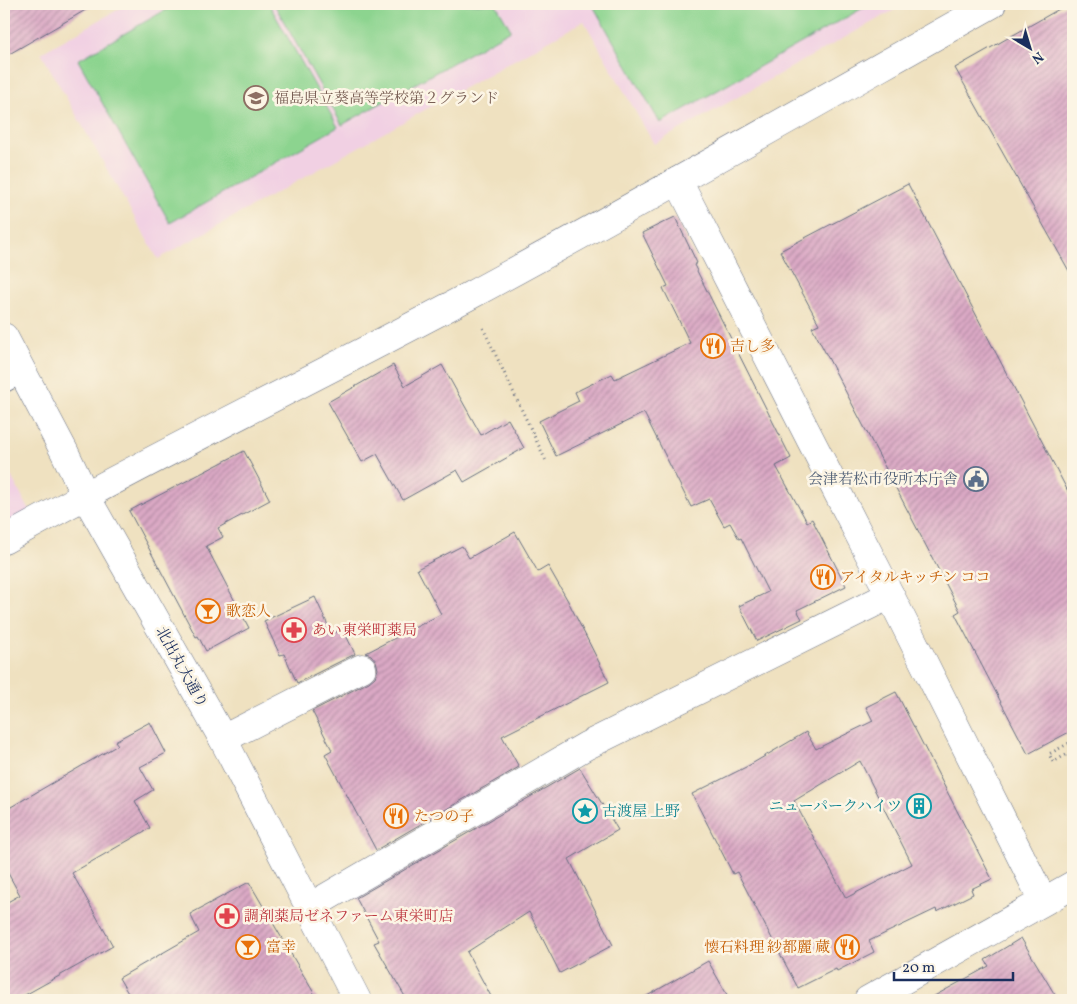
<svg xmlns="http://www.w3.org/2000/svg" width="1077" height="1004" font-family="Vollkorn,'Noto Serif JP',serif">
<style>
.built{fill:#f1d0e3}
.pitch{fill:#8cd48f;stroke:#548276}
.building{fill:url(#building-hatch);fill-rule:evenodd}
.lines{fill:none;stroke-linecap:round;stroke-linejoin:round}
.service-casing{stroke:#656d80;stroke-width:26}
.minor-casing{stroke:#656d80;stroke-width:29}
.tertiary-casing{stroke:#656d80;stroke-width:29}
.path{stroke:#656d80;stroke-width:3;stroke-dasharray:1 4;stroke-linecap:butt}
.service{stroke:#fff;stroke-width:24}
.minor{stroke:#fff;stroke-width:28}
.tertiary{stroke:#fff;stroke-width:28}
.labels{text-anchor:middle;stroke-width:5;stroke-linejoin:round;paint-order:stroke}
.education-label{font-size:15px;fill:#785e54;stroke:#fcf5e5;text-anchor:start}
.food-label{font-size:15px;fill:#c56008;stroke:#fcf5e5;text-anchor:start}
.service-label{font-size:15px;fill:#4e5e75;stroke:#fcf5e5;text-anchor:end}
.health-label{font-size:15px;fill:#be3a42;stroke:#fcf5e5;text-anchor:start}
.street-label{font-size:15px;fill:#1b2f5e;stroke:#fcf5e5}
.culture-label{font-size:15px;fill:#0d838f;stroke:#fcf5e5;text-anchor:end}
</style>
<defs>
<pattern id="building-hatch" width="6" height="6" patternUnits="userSpaceOnUse" patternTransform="scale(1.25)"><rect width="6" height="6" fill="#dba9c5"/><path d="M-1 1l2-2M0 6l6-6M5 7l2-2" fill="none" stroke="#b18aa3"/></pattern>
</defs>
<rect width="100%" height="100%" fill="#fcf5e5"/>
<filter id="ink" filterUnits="userSpaceOnUse"><feTurbulence type="fractalNoise" baseFrequency=".02" numOctaves="2"/><feDisplacementMap in="SourceGraphic" scale="10" xChannelSelector="R" yChannelSelector="G"/><feConvolveMatrix kernelMatrix="1 2 1 2 8 2 1 2 1" color-interpolation-filters="sRGB"/></filter>
<filter id="wash" filterUnits="userSpaceOnUse"><feTurbulence type="fractalNoise" baseFrequency=".0096" numOctaves="4" result="noise"/><feDisplacementMap in="SourceGraphic" scale="20" xChannelSelector="R" yChannelSelector="G"/><feGaussianBlur stdDeviation="1.12" result="paint"/><feColorMatrix in="noise" values="0 0 0 0 0 0 0 0 0 0 0 0 0 0 0 0 0 1.4 0 .05"/><feComposite in="paint" operator="in"/></filter>
<g filter="url(#wash)">
<rect width="100%" height="100%" fill="#efe1c0"/>
<!-- built -->
<g class="built">
<path d="M128,4H905L654,144L584,21L158,259L41,53Z"/>
<path d="M4,463L30,511L4,526Z"/>
</g>
<!-- pitch -->
<g class="pitch">
<path d="M176,4H269L338,127L170,223L78,60Z"/>
<path d="M274,4H496L511,30L342,125Z"/>
<path d="M592,4H870L660,123Z"/>
</g>
<g id="blocks">
<!-- building -->
<g class="building">
<path d="M4,4H96L4,57Z"/>
<path d="M1068,4H1073V278L955,68Z"/>
<path d="M908,184L1073,501V730L1028,754L955,614L960,611L812,327L819,324L780,251Z"/>
<path d="M675,217L697,263L694,265L791,458L776,466L807,522L812,519L846,586L797,610L802,619L757,641L739,606L768,592L741,538L739,539L730,523L724,526L709,499L691,507L644,413L556,456L539,421L579,401L575,392L612,374L615,379L690,343L663,288L668,286L642,233Z"/>
<path d="M393,365L405,386L442,365L481,435L508,419L524,448L464,482L457,470L403,500L377,454L362,462L328,402Z"/>
<path d="M244,451L270,500L218,528L223,537L206,546L249,628L206,651L198,636L196,637L129,511Z"/>
<path d="M515,532L538,572L548,566L568,601L609,682L502,736L519,767L376,850L325,754L332,750L312,711L369,682L375,677L378,669L376,661L371,655L366,653L441,614L417,569L462,546L469,558Z"/>
<path d="M315,597L332,634L343,629L355,654L297,683L284,654L280,655L264,621Z"/>
<path d="M896,692L992,879L971,889L973,894L937,912L936,909L869,941L874,952L837,971L836,969L798,988L737,872L733,874L692,794L748,766L806,732L816,749L873,721L866,707ZM860,761L912,864L846,898L794,801Z"/>
<path d="M150,722L166,753L140,767L153,790L135,801L150,828L72,873L113,946L16,1000H4V904L20,895L4,866V811L118,745L115,741Z"/>
<path d="M580,768L618,830L569,859L613,945L560,973L529,912L467,952L493,1000H407L374,943L379,941L356,898Z"/>
<path d="M249,882L318,1000H132L119,978L199,932L190,914Z"/>
<path d="M1021,938L1058,1000H927L989,966L985,960Z"/>
<path d="M708,961L730,1000H640Z"/>
</g>
</g>
</g>
<g filter="url(#ink)">
<use href="#blocks" fill-opacity="0" stroke="#656d80" stroke-width="1"/>
<g class="lines">
<defs>
<path id="service" d="M4,380L22,370"/>
<g id="minor">
<path d="M678,181L890,595L1043,901"/>
<path d="M4,540C156,455 314,379 469,296C645,201 818,102 992,4"/>
<path d="M223,739L362,668"/>
<path d="M308,908L586,746L890,595"/>
<path d="M868,1000L1073,885"/>
</g>
<path id="tertiary" d="M4,337L64,451L85,495L223,739L357,1000"/>
</defs>
<!-- service casing -->
<use href="#service" class="service-casing"/>
<!-- minor casing -->
<use href="#minor" class="minor-casing"/>
<!-- tertiary casing -->
<use href="#tertiary" class="tertiary-casing"/>
<!-- path -->
<g class="path">
<path d="M483,328L546,461"/>
<path d="M1073,741L1049,754L1053,762L1073,751"/>
</g>
<!-- service -->
<use href="#service" class="service"/>
<!-- minor -->
<use href="#minor" class="minor"/>
<!-- tertiary -->
<use href="#tertiary" class="tertiary"/>
</g>
</g>
<!-- icons -->
<defs>
<symbol id="school-ring" viewBox="-11 -11 22 22"><circle r="9.5" fill="#fcf5e5" stroke="#8d6e63" stroke-width="1.5"/><path d="M0-5L7-2L0 1L-7-2ZM-4 1L0 2.5L4 1V4Q0 6-4 4Z" fill="#8d6e63"/></symbol>
<symbol id="restaurant-ring" viewBox="-11 -11 22 22"><circle r="9.5" fill="#fcf5e5" stroke="#e8710a" stroke-width="1.5"/><path d="M-5-6h1v4h1v-4h1v4h1v-4h1v5L-1.5 .5V6h-2V.5L-5-1ZM5-6V6H3V1.5H1.5Q1.5-4 5-6Z" fill="#e8710a"/></symbol>
<symbol id="civic-ring" viewBox="-11 -11 22 22"><circle r="9.5" fill="#fcf5e5" stroke="#5c6f8a" stroke-width="1.5"/><path d="M-.6-6.5H3V-4.5H.6V-3L4-1V1h2V6H-6V1h2V-1L-.6-3ZM-1.2 2.5V6h2.4V2.5Z" fill="#5c6f8a"/></symbol>
<symbol id="bar-ring" viewBox="-11 -11 22 22"><circle r="9.5" fill="#fcf5e5" stroke="#e8710a" stroke-width="1.5"/><path d="M-6-5H6L.8 .8V4.5H3.5V6h-7V4.5H-.8V.8Z" fill="#e8710a"/></symbol>
<symbol id="pharmacy-ring" viewBox="-11 -11 22 22"><circle r="9.5" fill="#fcf5e5" stroke="#e0444e" stroke-width="1.5"/><path d="M-2-6h4v4h4v4h-4v4h-4v-4h-4v-4h4Z" fill="#e0444e"/></symbol>
<symbol id="building-ring" viewBox="-11 -11 22 22"><circle r="9.5" fill="#fcf5e5" stroke="#0f9aa8" stroke-width="1.5"/><path d="M-4-6H4V6H1V3H-1V6H-4ZM-2.5-4.3h1.7v1.8h-1.7ZM.8-4.3h1.7v1.8H.8ZM-2.5-1h1.7V.8h-1.7ZM.8-1h1.7V.8H.8Z" fill="#0f9aa8"/></symbol>
<symbol id="sight-ring" viewBox="-11 -11 22 22"><circle r="9.5" fill="#fcf5e5" stroke="#0f9aa8" stroke-width="1.5"/><path d="M0-6L1.8-2.2L6-1.7L2.9 1.2L3.7 5.4L0 3.3L-3.7 5.4L-2.9 1.2L-6-1.7L-1.8-2.2Z" fill="#0f9aa8"/></symbol>
</defs>
<g fill-rule="evenodd">
<use href="#school-ring" x="242" y="84" width="28" height="28"/>
<use href="#restaurant-ring" x="699" y="332" width="28" height="28"/>
<use href="#civic-ring" x="962" y="465" width="28" height="28"/>
<use href="#restaurant-ring" x="809" y="563" width="28" height="28"/>
<use href="#bar-ring" x="194" y="597" width="28" height="28"/>
<use href="#pharmacy-ring" x="280" y="616" width="28" height="28"/>
<use href="#building-ring" x="905" y="792" width="28" height="28"/>
<use href="#sight-ring" x="571" y="797" width="28" height="28"/>
<use href="#restaurant-ring" x="382" y="802" width="28" height="28"/>
<use href="#pharmacy-ring" x="213" y="902" width="28" height="28"/>
<use href="#bar-ring" x="234" y="933" width="28" height="28"/>
<use href="#restaurant-ring" x="833" y="933" width="28" height="28"/>
</g>
<g class="labels">
<!-- education labels -->
<g class="education-label">
<text x="274" y="103">福島県立葵高等学校第２グランド</text>
</g>
<!-- food labels -->
<g class="food-label">
<text x="730" y="351">吉し多</text>
<text x="840" y="582">アイタルキッチン ココ</text>
<text x="226" y="616">歌恋人</text>
<text x="414" y="821">たつの子</text>
<text x="266" y="952">富幸</text>
<text x="830" y="952" text-anchor="end">懐石料理 紗都麗 蔵</text>
</g>
<!-- service labels -->
<g class="service-label">
<text x="958" y="484">会津若松市役所本庁舎</text>
</g>
<!-- health labels -->
<g class="health-label">
<text x="312" y="635">あい東栄町薬局</text>
<text x="244" y="921">調剤薬局ゼネファーム東栄町店</text>
</g>
<!-- street labels -->
<g class="street-label">
<text transform="translate(182 667) rotate(61)" y="5">北出丸大通り</text>
</g>
<!-- culture labels -->
<g class="culture-label">
<text x="902" y="811">ニューパークハイツ</text>
<text x="602" y="816" text-anchor="start">古渡屋 上野</text>
</g>
</g>
<!-- margin -->
<rect width="1077" height="1004" fill="none" stroke="#fcf5e5" stroke-width="20"/>
<!-- north arrow -->
<g transform="translate(1030 48) rotate(142)" stroke="#fcf5e5" stroke-width="4" paint-order="stroke">
<path d="M0-4L9 19L0 12L-9 19Z" fill="#1b2f5e"/>
<text y="-8" font-size="14" font-weight="bold" text-anchor="middle" fill="#1b2f5e">N</text>
</g>
<!-- scale -->
<path d="M894 972v8h119v-8" fill="none" stroke="#1b2f5e" stroke-width="2.5"/>
<text x="902" y="972" font-size="15" fill="#1b2f5e" stroke="#fcf5e5" stroke-width="4" paint-order="stroke">20 m</text>
</svg>
